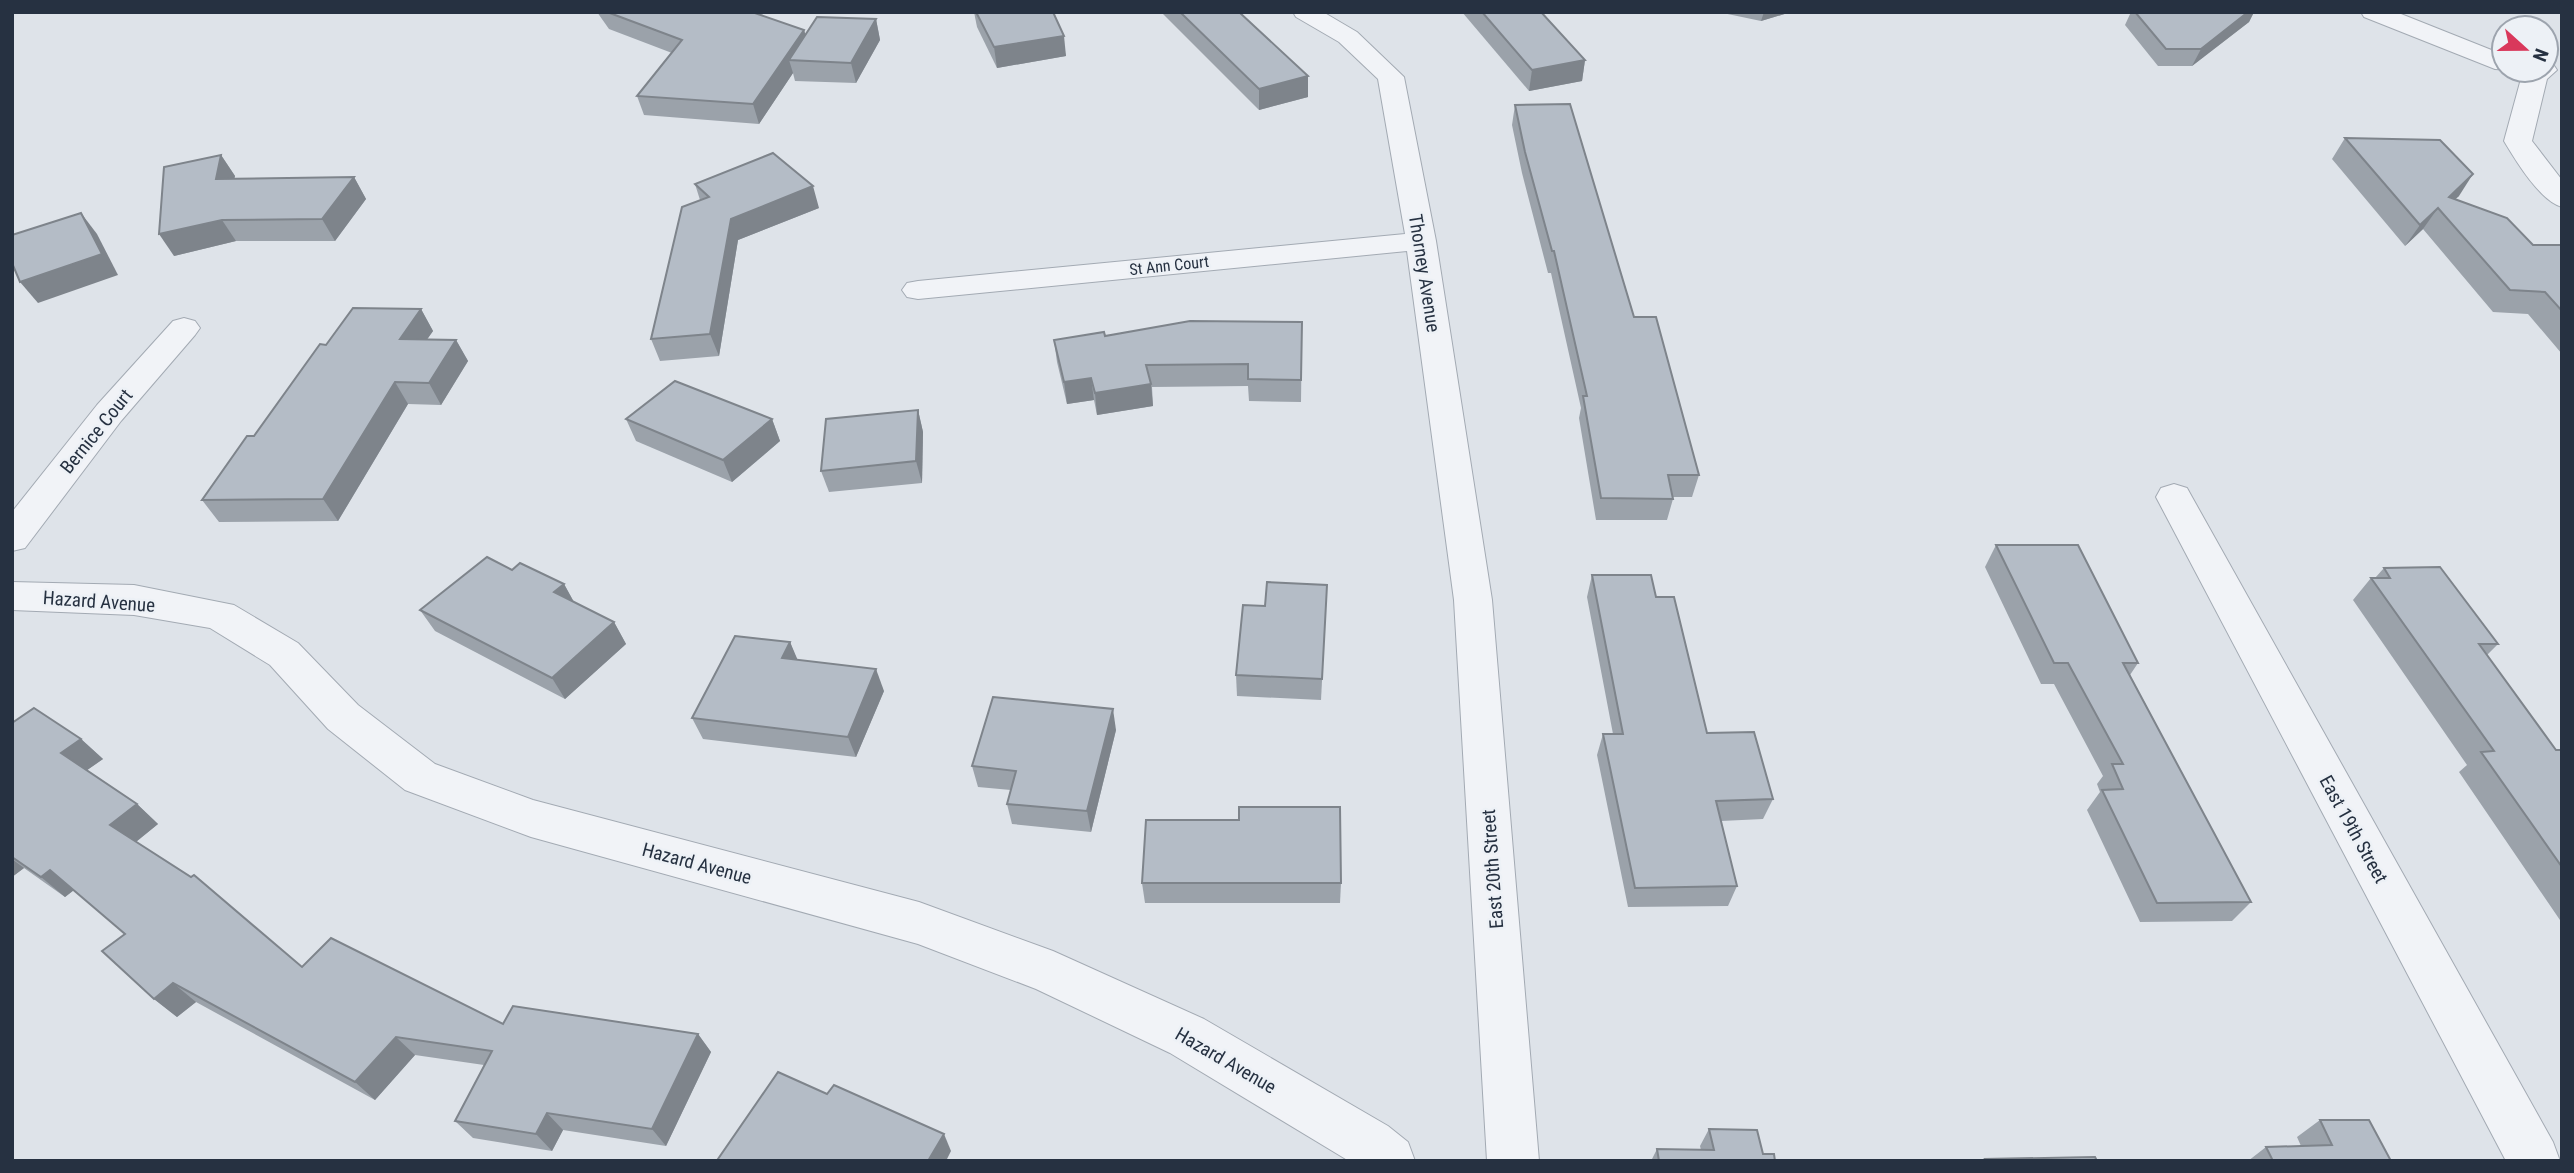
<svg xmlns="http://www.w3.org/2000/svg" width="2574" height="1173" font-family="'Roboto Condensed',sans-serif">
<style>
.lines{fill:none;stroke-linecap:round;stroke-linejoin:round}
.street-casing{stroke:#a3aab3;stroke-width:2}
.street{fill:#f1f3f7;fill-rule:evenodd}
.wall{fill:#9ba2aa}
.shaded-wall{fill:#7e848b}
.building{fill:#b4bcc6;stroke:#7e848b;stroke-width:2}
.labels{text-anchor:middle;stroke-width:5;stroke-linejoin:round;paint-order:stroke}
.far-street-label{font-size:16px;fill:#263141;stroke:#edf1f6}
.street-label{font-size:19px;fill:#263141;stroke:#edf1f6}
</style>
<rect width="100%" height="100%" fill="#dee3e9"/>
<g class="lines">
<defs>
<g id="street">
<path d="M1293,12H1323L1357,32L1404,77L1436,241L1492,600L1539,1161H1487L1454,600L1407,251L918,299L907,297L902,290L907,283L918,281L1405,234L1378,79L1339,42L1296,17Z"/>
<path d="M2361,12H2396L2504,55V70H2511L2495,69L2364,17Z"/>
<path d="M2546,63L2553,64L2557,70L2547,79L2532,141L2562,180V207C2540,201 2516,161 2504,141L2522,75L2525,70H2546Z"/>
<path d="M184,318L195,321L200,328L195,335L121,421L25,548L12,551V512L97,405L173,321Z"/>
<path d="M2174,484L2187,488L2192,497L2553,1142L2560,1161H2506L2156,497L2161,488Z"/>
<path d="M12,582L134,585L234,605L298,643L358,705L435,764L533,800L919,902L1053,951L1204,1019L1388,1126L1408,1142L1415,1161H1349L1170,1053L1036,989L918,944L531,837L405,790L328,729L270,665L210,628L134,615L12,610Z"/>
</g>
</defs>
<!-- street casing -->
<use href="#street" class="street-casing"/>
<!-- street -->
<use href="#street" class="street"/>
</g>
<!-- wall -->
<g class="wall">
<path d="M597,12H752L804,30L806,35L876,19L880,40L856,83L795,81L793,73L759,124L644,115L637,96L672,53L609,29Z"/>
<path d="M974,12H1053L1066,56L997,68L977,27Z"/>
<path d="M1161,12H1239L1308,76V97L1259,110Z"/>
<path d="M1462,12H1541L1585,60L1582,81L1529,91Z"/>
<path d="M1718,12H1791L1761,21Z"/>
<path d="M2131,12H2254L2249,22L2192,66H2158L2125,25Z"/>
<path d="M1515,105L1634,317L1699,475L1692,497H1672L1673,499L1667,520H1596L1579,418L1581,408L1551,273H1548L1522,173L1512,125Z"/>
<path d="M2345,138L2459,196L2455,199L2533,245H2562V354L2528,314L2493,312L2423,229L2405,246L2332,159Z"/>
<path d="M221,155L235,176L234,179L354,177L366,199L335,241H236L174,256Z"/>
<path d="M695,184L819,208L738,240L719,356L660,361L651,339L700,200Z"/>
<path d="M421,309L433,331L427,339L456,340L468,361L441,405L408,404L338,521L219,522L202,500L326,345Z"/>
<path d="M1302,322L1301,402L1249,401L1248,386L1152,387L1153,406L1097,415L1094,400L1067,404L1057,362L1054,340L1105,336Z"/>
<path d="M918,410L923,432L922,483L829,492L821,471Z"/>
<path d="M626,419H772L780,441L732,482L636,441Z"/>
<path d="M1996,545L2138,663L2130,675L2251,902L2232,921L2140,922L2087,810L2100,792L2097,784L2103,776L2054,684H2041L1985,567Z"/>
<path d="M2384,568L2498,644L2487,655L2556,750H2562V923L2459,772L2467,765L2353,600L2371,578H2375Z"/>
<path d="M1592,575L1656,597L1707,733L1773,799L1763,819L1721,821L1737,886L1728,906L1628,907L1597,755L1603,734H1613L1587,597Z"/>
<path d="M564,584L574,602L614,622L626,644L565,699L435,631L420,610Z"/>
<path d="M1327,585L1321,700L1237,696L1236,675L1265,606Z"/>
<path d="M790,642L797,660L884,691L856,757L703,739L692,718Z"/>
<path d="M12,723L81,739L103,759L87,770L137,804L158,824L136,842L302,967L503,1024L698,1034L711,1052L666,1146L563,1130L552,1151L473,1138L455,1121L484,1065L415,1055L375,1100L196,1002L177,1017L154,999L125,934L74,890L65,897L24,868L12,877Z"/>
<path d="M1116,730L1091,832L1012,824L1007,804L1011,790L978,787L972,766Z"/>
<path d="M1142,883H1341L1340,903H1145Z"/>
<path d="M2320,1120L2391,1161H2248L2266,1147L2301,1146L2297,1137Z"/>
<path d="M1709,1129L1763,1154L1775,1161H1651L1657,1149L1701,1150L1700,1146Z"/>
</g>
<!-- shaded-wall -->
<g class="shaded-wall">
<path d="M1764,12H1791L1761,21Z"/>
<path d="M2248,12H2254L2249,22L2192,66L2201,49Z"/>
<path d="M876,19L880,40L856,83L851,63Z"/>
<path d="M804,30L809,49L789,60L793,73L759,124L753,104Z"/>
<path d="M1064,36L1066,56L997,68L994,47Z"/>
<path d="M1585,60L1582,81L1529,91L1532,70Z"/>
<path d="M1308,76V97L1259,110V89Z"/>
<path d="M221,155L235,176L229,200L216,179Z"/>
<path d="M2473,174L2459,196L2441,212L2449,197Z"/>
<path d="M354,177L366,199L335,241L322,219Z"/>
<path d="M813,186L819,208L738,240L719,356L710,334L731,219Z"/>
<path d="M2438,208L2423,229L2405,246L2420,225Z"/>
<path d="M81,213L97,234L118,275L38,303L20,282Z"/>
<path d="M222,220L236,241L174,256L159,234Z"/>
<path d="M421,309L433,331L412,361L400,339Z"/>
<path d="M456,340L468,361L441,405L429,383Z"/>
<path d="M1091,378L1094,400L1067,404L1064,382Z"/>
<path d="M395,382L408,404L338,521L323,499Z"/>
<path d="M1151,384L1153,406L1097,415L1095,393Z"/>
<path d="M918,410L923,432L922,483L916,461Z"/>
<path d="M772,419L780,441L732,482L723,460Z"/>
<path d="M564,584L576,606L554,592Z"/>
<path d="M614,622L626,644L565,699L552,678Z"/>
<path d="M790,642L799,663L782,658Z"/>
<path d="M876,669L884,691L856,757L848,737Z"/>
<path d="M1113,709L1116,730L1091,832L1087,811Z"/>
<path d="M81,739L103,759L83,773L61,753Z"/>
<path d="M137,804L158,824L132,845L110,825Z"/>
<path d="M12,859L24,868L12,877Z"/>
<path d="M50,870L74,890L65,897L41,877Z"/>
<path d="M173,983L196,1002L177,1017L154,999Z"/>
<path d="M698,1034L711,1052L666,1146L652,1129Z"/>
<path d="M396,1037L415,1055L375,1100L355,1082Z"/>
<path d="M547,1113L563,1130L552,1151L536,1134Z"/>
<path d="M944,1134L951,1151L946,1161H928Z"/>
</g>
<!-- building -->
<g class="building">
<path d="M607,12H752L804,30L753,104L637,96L682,40Z"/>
<path d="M976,12H1053L1064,36L994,47Z"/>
<path d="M1180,12H1239L1308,76L1259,89Z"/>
<path d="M1482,12H1541L1585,60L1532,70Z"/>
<path d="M2135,12H2248L2201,49H2166Z"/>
<path d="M817,17L876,19L851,63L789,60Z"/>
<path d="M1570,104L1634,317H1656L1699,475H1668L1673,499L1601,498L1583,396H1587L1554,251H1552L1525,152L1515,105Z"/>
<path d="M2345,138L2440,140L2473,174L2449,197L2507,218L2533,245H2562V311L2545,292L2510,290L2438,208L2420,225Z"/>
<path d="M773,153L813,186L731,219L710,334L651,339L682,207L709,197L695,184Z"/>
<path d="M221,155L216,179L354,177L322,219L222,220L159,234L164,167Z"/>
<path d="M81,213L102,254L20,282L12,263V235Z"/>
<path d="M353,308L421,309L400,339L456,340L429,383L395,382L323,499L202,500L247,436H254L320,344L326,345Z"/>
<path d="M1190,321L1302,322L1301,380L1248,379V364L1146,365L1151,384L1095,393L1091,378L1064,382L1054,340L1104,332L1105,336Z"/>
<path d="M675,381L772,419L723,460L626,419Z"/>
<path d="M918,410L916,461L821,471L826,419Z"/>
<path d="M1996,545H2078L2138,663H2123L2251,902L2157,903L2102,790L2123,789L2112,764H2123L2068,663H2054Z"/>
<path d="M487,557L512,570L520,563L564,584L554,592L614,622L552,678L420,610Z"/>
<path d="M2440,567L2498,644H2479L2556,750H2562V867L2481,752L2494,751L2371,578H2390L2384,568Z"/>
<path d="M1592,575H1651L1656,597H1674L1707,733L1754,732L1773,799L1716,801L1737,886L1635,888L1603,734H1623Z"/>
<path d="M1267,582L1327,585L1322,679L1236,675L1243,605L1265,606Z"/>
<path d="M735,636L790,642L782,658L876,669L848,737L692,718Z"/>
<path d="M993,697L1113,709L1087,811L1007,804L1016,771L972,766Z"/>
<path d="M34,708L81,739L61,753L137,804L110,825L191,877L194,875L302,967L331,938L503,1024L513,1006L698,1034L652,1129L547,1113L536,1134L455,1121L492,1051L396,1037L355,1082L173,983L154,999L102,951L125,934L50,870L41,877L12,857V723Z"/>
<path d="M1239,807H1340L1341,883H1142L1146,820H1239Z"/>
<path d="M778,1072L827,1094L834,1085L944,1134L928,1161H721L718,1159Z"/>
<path d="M2320,1120H2369L2391,1161H2273L2266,1147L2332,1145Z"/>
<path d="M1709,1129L1757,1130L1763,1154H1774L1775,1161H1659L1657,1149L1714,1150Z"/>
<path d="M2095,1157L2097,1161H1986L1985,1159Z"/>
</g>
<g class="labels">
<!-- far-street labels -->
<g class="far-street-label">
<text transform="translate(1169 265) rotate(-6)" y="6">St Ann Court</text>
</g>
<!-- street labels -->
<g class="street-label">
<text transform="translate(1425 273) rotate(81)" y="7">Thorney Avenue</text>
<text transform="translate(96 431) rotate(-51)" y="7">Bernice Court</text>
<text transform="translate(99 601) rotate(4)" y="7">Hazard Avenue</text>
<text transform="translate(2354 829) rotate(61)" y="7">East 19th Street</text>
<text transform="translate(697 863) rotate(15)" y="7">Hazard Avenue</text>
<text transform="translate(1492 869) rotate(-94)" y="7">East 20th Street</text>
<text transform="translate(1226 1060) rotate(30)" y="7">Hazard Avenue</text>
</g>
</g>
<!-- border -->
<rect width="2574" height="1173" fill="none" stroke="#263141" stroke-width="28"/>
<!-- north arrow -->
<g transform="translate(2525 49) rotate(111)"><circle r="33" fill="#edf1f6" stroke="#9da4ae" stroke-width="2"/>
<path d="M0-5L12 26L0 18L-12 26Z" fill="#d9385b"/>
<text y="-10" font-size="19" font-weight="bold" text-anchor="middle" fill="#263141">N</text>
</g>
</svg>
